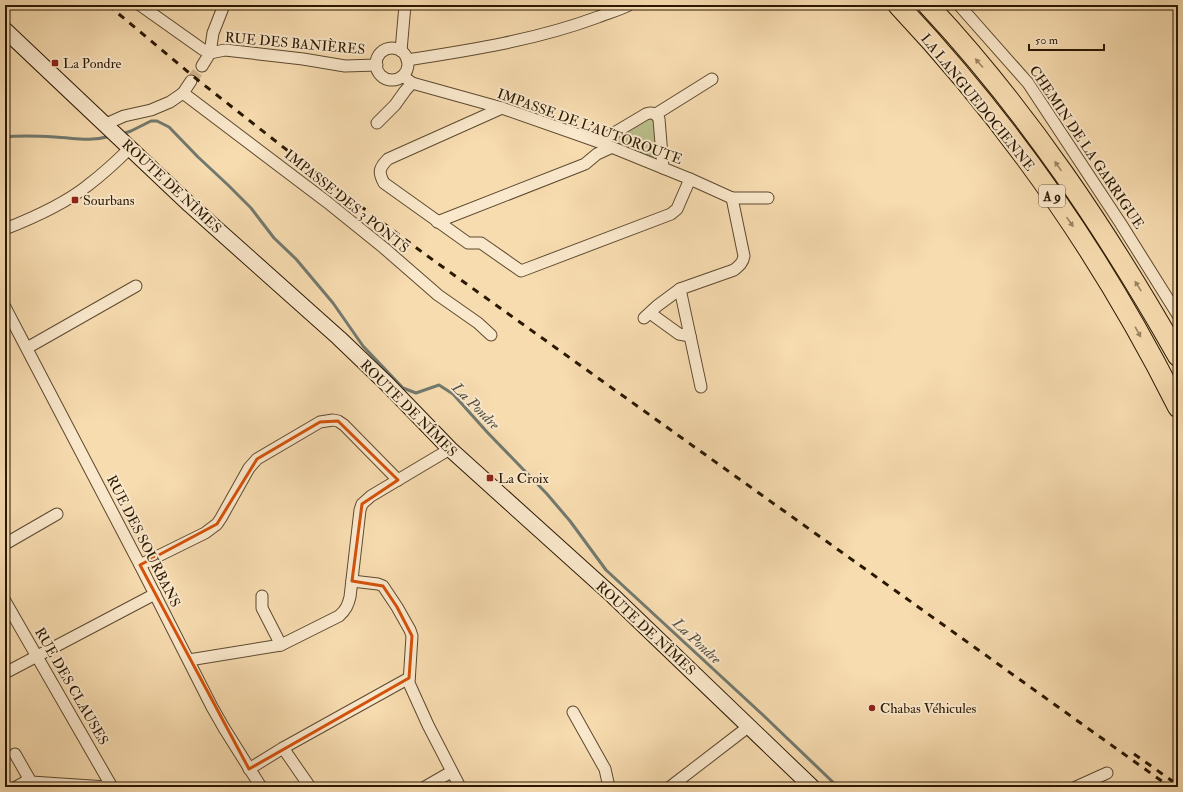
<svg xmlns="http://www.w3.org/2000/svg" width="1183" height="792" font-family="'IM FELL Double Pica',serif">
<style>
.green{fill:#bbc18c;stroke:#726c47}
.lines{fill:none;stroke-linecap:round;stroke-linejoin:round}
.stream{stroke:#72796f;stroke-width:3}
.street-tunnel{stroke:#ceb58d;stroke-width:11;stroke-dasharray:11 5.5;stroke-linecap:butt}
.street-casing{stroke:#5d492e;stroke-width:13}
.secondary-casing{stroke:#2a1802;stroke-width:17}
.highway-casing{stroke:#2a1802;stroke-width:22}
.street{stroke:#fae8cc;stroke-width:11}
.secondary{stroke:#fae8cc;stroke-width:15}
.highway{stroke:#f7dcb0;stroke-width:20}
.rail{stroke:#2a1802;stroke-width:3;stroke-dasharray:7 7;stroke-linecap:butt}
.oneway{fill:#9b8462}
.marked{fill:none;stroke:#d5520b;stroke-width:3;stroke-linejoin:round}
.poi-dot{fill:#8f2418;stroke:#fae8cc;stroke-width:1.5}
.labels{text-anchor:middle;stroke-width:4;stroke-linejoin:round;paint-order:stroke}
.shield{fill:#fae8cc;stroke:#68563f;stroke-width:1}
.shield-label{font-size:13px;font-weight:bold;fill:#2a1802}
.street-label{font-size:14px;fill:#2a1802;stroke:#fae8cc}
.poi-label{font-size:14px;fill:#2a1802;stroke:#fae8cc;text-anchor:start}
.water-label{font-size:15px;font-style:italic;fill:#545041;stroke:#fae8cc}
</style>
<rect width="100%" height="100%" fill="#f7dcb0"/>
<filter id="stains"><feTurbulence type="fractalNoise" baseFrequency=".005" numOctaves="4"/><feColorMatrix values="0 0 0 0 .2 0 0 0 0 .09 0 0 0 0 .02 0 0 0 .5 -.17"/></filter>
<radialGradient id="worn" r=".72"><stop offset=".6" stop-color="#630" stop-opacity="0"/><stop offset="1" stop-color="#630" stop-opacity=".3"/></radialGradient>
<!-- green -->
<path class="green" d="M650,117L655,124L657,153L653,157L615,143V137Z"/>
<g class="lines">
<!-- stream -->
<g class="stream">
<path d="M122,134L131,131L151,121H157L169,127L198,157L228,185L251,208L274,238L296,259L333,303L363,346L403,388L416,393L439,385L453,394L487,432L547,494L570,521L606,570L764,716L838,787"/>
<path d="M5,137C21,135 39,136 55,137C76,138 89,142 111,136"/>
</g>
<!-- street-tunnel -->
<path class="street-tunnel" d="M191,81L202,66"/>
<defs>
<g id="street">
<path d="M140,5L202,49L210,53"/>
<path d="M959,5L1028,83L1121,224L1178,315"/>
<circle cx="392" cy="64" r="16"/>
<path d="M401,51L405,5"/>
<path d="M210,53L225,50L303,59L345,66L377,65"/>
<path d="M407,60C472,50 536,40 598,17C608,13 619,10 629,5"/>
<path d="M202,66L210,53L213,33L224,5"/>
<path d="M403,76L412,83L502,108L599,142L690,179L732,198H768"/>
<path d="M183,93L327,202L384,248L438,295L478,323L491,335"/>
<path d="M502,108L388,159C379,168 378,172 384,183L468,243H481L521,271L671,214L677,209L690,179"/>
<path d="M656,114L712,79"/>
<path d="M377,123L395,105L405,91L412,83"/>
<path d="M106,124L124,116L151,110L170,102L183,93L191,81"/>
<path d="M599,142L646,114C652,112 656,113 659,119L663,168"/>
<path d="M437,222L585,164L597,154L610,148"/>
<path d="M5,229C33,218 63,205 87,186C103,174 117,161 131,147"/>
<path d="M5,307L140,565L212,707L224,728L261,787"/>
<path d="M650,313L679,334L690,336"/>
<path d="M644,318L657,306L680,289"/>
<path d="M27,348L136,286"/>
<path d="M701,387L680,289L734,270C739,266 743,263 744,256L732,198"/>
<path d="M5,544L57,514"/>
<path d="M140,565L205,533L217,524L221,518L249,468L257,459L320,422L333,420L338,421L344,425L398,480"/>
<path d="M352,581L378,584L383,586L397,607L410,630L412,636L409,683L428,725L460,787"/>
<path d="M262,596V608L281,645"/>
<path d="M5,601L112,787"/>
<path d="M189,660L281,645L339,616C346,610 348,605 350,597L360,510L362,504L371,496L450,449"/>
<path d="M5,673L155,594"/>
<path d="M573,712L601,762L605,769L609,787"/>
<path d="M283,748L409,678"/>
<path d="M15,754L31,782"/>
<path d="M249,769L283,748L310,787"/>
<path d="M16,787L25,782H31L107,787"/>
<path d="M425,787L451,772"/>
<path d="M670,787L748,727"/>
<path d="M1076,787L1107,773"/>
</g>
<path id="secondary" d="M5,30L190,205L339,338L387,384L450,449L613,596L812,787"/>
<g id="highway">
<path d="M898,5C1010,124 1105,261 1178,407"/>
<path d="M928,5C1027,111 1107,231 1178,356"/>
</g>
</defs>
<!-- street casing -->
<use href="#street" class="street-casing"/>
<!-- secondary casing -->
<use href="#secondary" class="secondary-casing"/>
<!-- highway casing -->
<use href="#highway" class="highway-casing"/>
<!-- street -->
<use href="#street" class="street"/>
<!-- secondary -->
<use href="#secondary" class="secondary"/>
<!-- highway -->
<use href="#highway" class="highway"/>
<!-- rail -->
<g class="rail">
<path d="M108,5L199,81L320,176L426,255L1170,787"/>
<path d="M1134,754L1178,785"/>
</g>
</g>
<!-- one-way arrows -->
<defs><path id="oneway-solid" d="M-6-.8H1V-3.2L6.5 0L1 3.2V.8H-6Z"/></defs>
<g class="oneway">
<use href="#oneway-solid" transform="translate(979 63) rotate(-131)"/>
<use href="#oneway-solid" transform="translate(1058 166) rotate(-125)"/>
<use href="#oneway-solid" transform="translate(1070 222) rotate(55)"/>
<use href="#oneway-solid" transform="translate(1138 286) rotate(-122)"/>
<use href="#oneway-solid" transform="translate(1138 332) rotate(61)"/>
</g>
<!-- marked area -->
<path class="marked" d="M338,421L398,480L362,504L352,581L383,586L397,607L412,636L409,678L249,769L140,565L217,524L257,459L320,422Z"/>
<!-- markers -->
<g class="poi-dot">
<rect x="51" y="59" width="8" height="8" rx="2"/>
<rect x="71" y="196" width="8" height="8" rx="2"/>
<rect x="486" y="474" width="8" height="8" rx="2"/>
<circle cx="872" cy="708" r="4"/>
</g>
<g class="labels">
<!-- shield labels -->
<rect class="shield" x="1039" y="185" width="26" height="22" rx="3"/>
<g class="shield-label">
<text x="1052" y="201">A 9</text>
</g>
<!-- street labels -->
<g class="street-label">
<text transform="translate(295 43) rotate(5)" y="5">RUE DES BANIÈRES</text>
<text transform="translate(978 102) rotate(51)" y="5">LA LANGUEDOCIENNE</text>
<text transform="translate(590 126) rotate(20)" y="5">IMPASSE DE L'AUTOROUTE</text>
<text transform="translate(1087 147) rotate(56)" y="5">CHEMIN DE LA GARRIGUE</text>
<text transform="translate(172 186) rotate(43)" y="5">ROUTE DE NÎMES</text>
<text transform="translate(347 201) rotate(39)" y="5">IMPASSE DES 3 PONTS</text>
<text transform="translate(409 408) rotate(45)" y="5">ROUTE DE NÎMES</text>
<text transform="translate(144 541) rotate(63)" y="5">RUE DES SOURBANS</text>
<text transform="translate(646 628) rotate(43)" y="5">ROUTE DE NÎMES</text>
<text transform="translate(72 686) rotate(60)" y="5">RUE DES CLAUSES</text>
</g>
<!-- poi labels -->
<g class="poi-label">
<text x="63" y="68">La Pondre</text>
<text x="83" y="205">Sourbans</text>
<text x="498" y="483">La Croix</text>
<text x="880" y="713">Chabas Véhicules</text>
</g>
<!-- water labels -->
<g class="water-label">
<text transform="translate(476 406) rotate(45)" y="5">La Pondre</text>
<text transform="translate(697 641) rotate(43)" y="5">La Pondre</text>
</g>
</g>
<!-- margin -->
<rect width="1183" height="792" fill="none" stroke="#f7dcb0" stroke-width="20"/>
<rect x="6" y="6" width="1171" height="780" fill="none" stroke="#2a1802" stroke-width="2"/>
<rect x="10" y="10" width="1163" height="772" fill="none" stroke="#2a1802"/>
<!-- scale -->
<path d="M1029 44v6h75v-6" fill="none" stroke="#2a1802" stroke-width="2"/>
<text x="1035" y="44" font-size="12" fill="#2a1802" stroke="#fae8cc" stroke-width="3" paint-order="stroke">50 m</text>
<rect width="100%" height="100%" filter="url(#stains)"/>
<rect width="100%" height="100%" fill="url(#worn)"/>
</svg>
